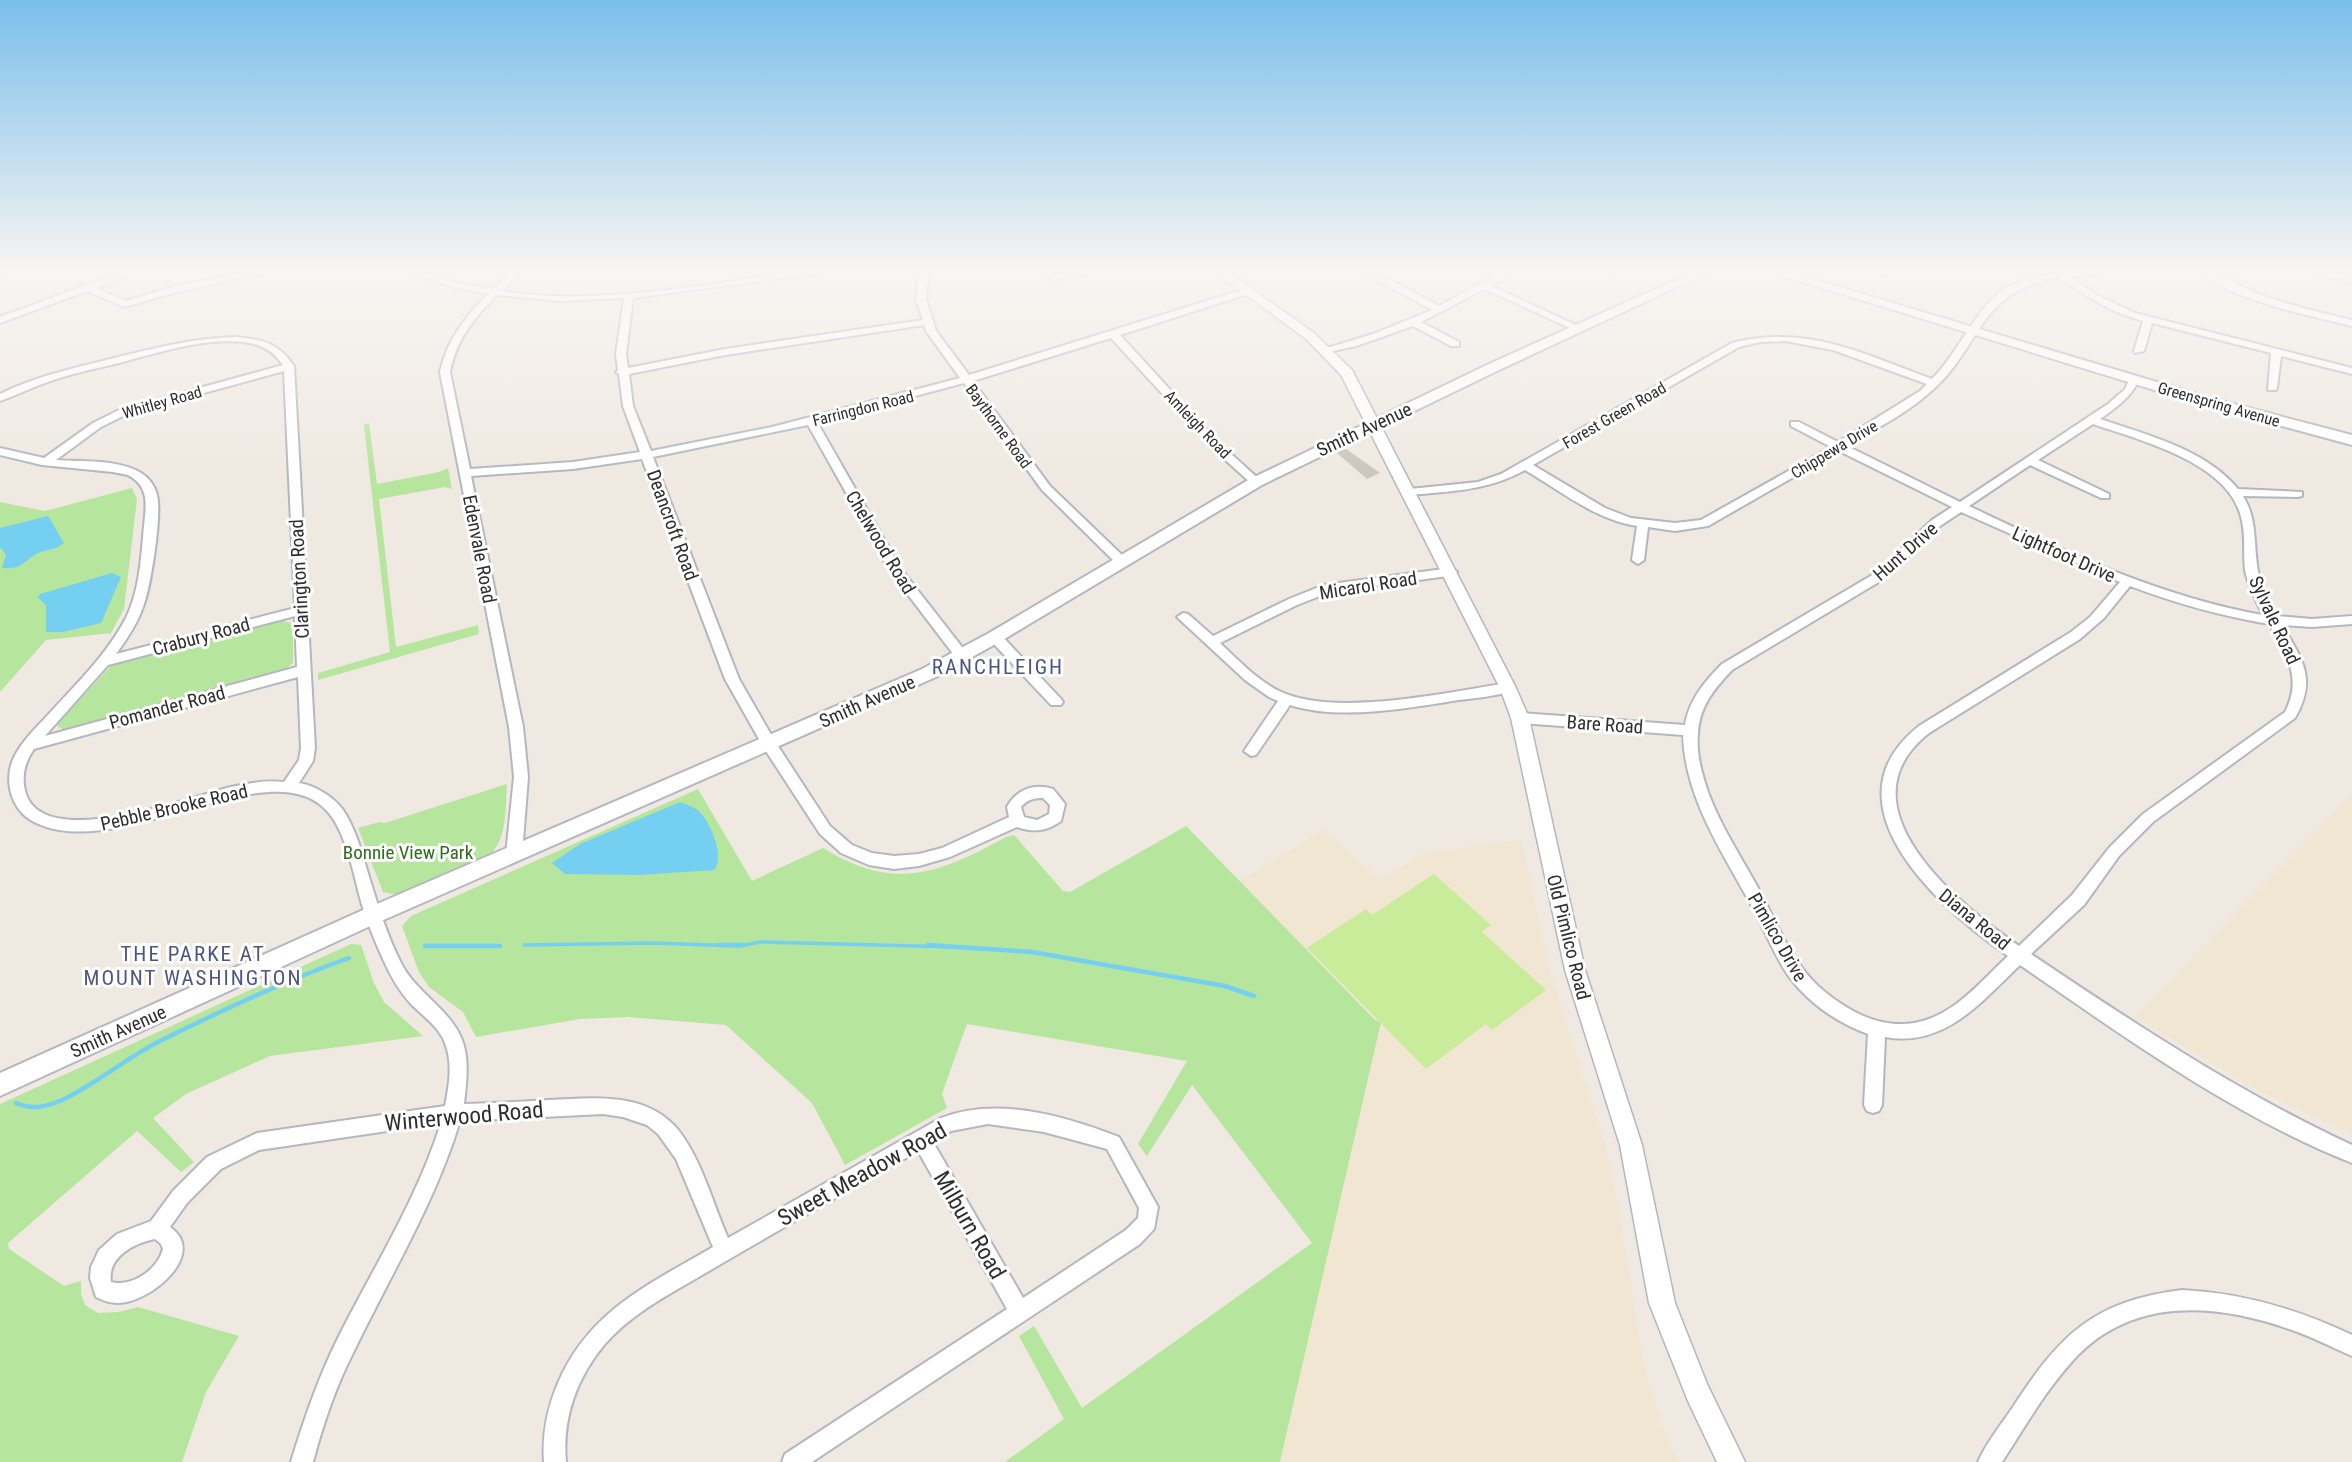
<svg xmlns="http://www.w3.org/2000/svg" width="2352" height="1462" font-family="'Roboto Condensed',sans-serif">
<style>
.education{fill:#f0e6d1}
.green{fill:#b6e59e}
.pitch{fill:#c9ec9a}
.water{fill:#75cff0}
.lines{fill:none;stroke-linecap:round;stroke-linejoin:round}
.stream-far1{stroke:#75cff0;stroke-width:3.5}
.stream{stroke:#75cff0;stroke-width:4.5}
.building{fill:#cbc7bf}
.minor-casing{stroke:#b4b7c1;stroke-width:4}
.tertiary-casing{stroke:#b4b7c1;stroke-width:3}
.secondary-casing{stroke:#b4b7c1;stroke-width:4}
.minor{fill:#fff;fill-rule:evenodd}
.tertiary{fill:#fff;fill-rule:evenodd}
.secondary{fill:#fff;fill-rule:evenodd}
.labels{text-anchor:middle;stroke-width:6;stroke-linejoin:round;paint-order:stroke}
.far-street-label{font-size:16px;fill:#2e2e2e;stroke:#fff}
.street-label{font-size:19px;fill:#2e2e2e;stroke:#fff}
.park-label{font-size:19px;fill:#2c6e1b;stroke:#fff}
.neighbourhood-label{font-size:21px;letter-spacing:2px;fill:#4d5680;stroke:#fff}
.near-street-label{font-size:23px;fill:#2e2e2e;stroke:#fff}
</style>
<rect width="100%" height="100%" fill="#efe9e1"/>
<!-- education -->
<g class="education">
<path d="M2352,793V1134L2261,1092L2135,1017Z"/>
<path d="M1324,829L1380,880L1421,854L1521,840L1550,972L1606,1147L1621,1224L1644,1367L1666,1438L1679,1462H1280L1381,1023L1375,1020L1239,881Z"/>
</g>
<!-- green -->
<g class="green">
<path d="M369,423L377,484L439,472L448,468L452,489L445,487L379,499L396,647L478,625L479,634L318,680V673L390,652L364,425Z"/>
<path d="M132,488L137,499L124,609L111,633L46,640L0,692V502L45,511Z"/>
<path d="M281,620L293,624V663L284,671L74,729L65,730L58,727V723L111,666Z"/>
<path d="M507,784C505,810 508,837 489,856L397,895L383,892L358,828L380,822L385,823Z"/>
<path d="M698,789L752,881L823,848C894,892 938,874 1006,837L1014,835L1063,891L1070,892L1186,826L1375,1020L1381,1022L1280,1462H1005L1064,1419L1019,1336L1034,1326L1082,1408L1312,1243L1192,1085L1147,1156L1138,1144L1187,1061L967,1024L942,1094L947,1108L845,1165L812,1103L726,1025L628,1017L580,1019L476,1037L463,1012L429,987L419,972L402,926L411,916Z"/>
<path d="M351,944L361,945L374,983L384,1002L423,1036L270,1056L186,1094L153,1118L194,1162L181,1172L137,1131L8,1243L9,1249L64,1286L81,1281V1294L85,1305L98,1313L119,1312L138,1307L239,1336L206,1392L182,1462H0V1104Z"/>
</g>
<!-- pitch -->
<path class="pitch" d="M1434,874L1491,925L1482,932L1546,990L1492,1030L1486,1024L1426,1069L1307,948L1366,909L1372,915Z"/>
<!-- water -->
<g class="water">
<path d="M48,516L64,543C56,550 47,549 38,553C24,560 23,570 2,568L6,555L0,547V528Z"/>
<path d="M112,573L121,577L101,623L63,632H46V605L38,598L40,594Z"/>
<path d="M680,802C685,804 691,806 696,809C709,817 726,857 714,870L640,875L565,874L552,863L580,844Z"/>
</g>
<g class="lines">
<!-- stream-far1 -->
<g class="stream-far1">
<path d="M524,945L653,943L740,946L760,942L955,947"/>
<path d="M425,946H500"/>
</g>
<!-- stream -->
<g class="stream">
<path d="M720,945H743"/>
<path d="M928,945L1032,952L1225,986L1254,996"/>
<path d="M425,946H500"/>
<path d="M16,1103C32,1110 46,1107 62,1100C96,1084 125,1059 158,1042C220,1011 284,981 349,958"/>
</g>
</g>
<!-- building -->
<path class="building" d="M1345,448L1380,473L1367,479L1337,453Z"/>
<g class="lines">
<defs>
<g id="minor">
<path d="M6,269H19L0,278V272Z"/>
<path d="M129,269H143L96,288L125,301L176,286L265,269H284L177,292L124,307L87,291L0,323V317Z"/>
<path d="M399,269H413L457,283L493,289L513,269H523L502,291C596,307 716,283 811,269H835L830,272L633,298L626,354L628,368L725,349L923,320L916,299L919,269H929L926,299L936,331L969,375L1248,288L1253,291L1251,293L1120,335L1219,443L1262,482L1256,485L1252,484L1211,447L1111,338L973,381L1050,486L1124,557L1126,560L1124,563H1116L1042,490L964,383L817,422L901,569L969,656L962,660L957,659L890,571L808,425L653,457L739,679L774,740L830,826L852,845L872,853L894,856L919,854L942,848L1009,817L1007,807C1017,789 1034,783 1053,789L1065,804L1061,821C1047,831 1034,833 1017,827L950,857L919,866L894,869L869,865L841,853L820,834L764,748L725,679L642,459L573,469L471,476L523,727L528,777L522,854L519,858L514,860L509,858L506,854L514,777L509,727L440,372C447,340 465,317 488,294L452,287ZM497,295L561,301L624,298L616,354L618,370L616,372L619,374L623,406L640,452L573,462L470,469L450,372C456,340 474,318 497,295ZM924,325L926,331L960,378L772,427L651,451L633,406L629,374L725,355ZM1043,798L1050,805L1049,814L1037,820L1024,817L1021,807C1027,800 1033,798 1043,798Z"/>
<path d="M1086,269H1105L1053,281L1048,278Z"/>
<path d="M1357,269H1369L1439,306L1507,269H1518L1492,286L1582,328L1574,330L1485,289L1421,322L1459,342V346H1451L1413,326L1356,346L1324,353V349L1373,334L1432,310Z"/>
<path d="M1602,269H1613L1617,272L1612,275Z"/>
<path d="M1873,269H1884L1888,273L1880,275Z"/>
<path d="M2089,269H2115L2110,272L2070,277L2097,295L2135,313L2352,368V374L2281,356L2277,388L2276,390H2268L2271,353L2152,323L2144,351L2135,353L2134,351L2143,321C2112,313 2086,296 2060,278C1975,290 1983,349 1928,394C1904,415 1873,430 1847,446L1960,502L2108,404L2125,389L2130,378L2134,377L2139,380C2130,398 2116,408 2100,419C2147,435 2205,449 2238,489L2302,492V496L2298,497L2243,496C2258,520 2253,544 2258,571C2260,586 2270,602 2277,616L2312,619L2352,616V624L2312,627L2282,625C2303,660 2317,680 2295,718L2153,822L2119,856L2084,905L2031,954C2135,1024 2238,1092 2352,1145V1163C2235,1117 2123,1036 2020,965C1982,1001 1945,1048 1885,1037L1882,1105L1879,1111L1873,1113L1867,1111L1864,1105L1868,1034C1838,1023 1810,1004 1790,978C1776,959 1766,933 1755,912C1725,856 1685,800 1683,735L1520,723L1513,718L1520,713L1685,725C1689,700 1705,681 1722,664L1879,571L1932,520L1952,507L1839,451L1708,526L1675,531L1648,527L1644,560L1638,564L1632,560L1637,526C1596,520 1559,490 1525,470C1487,491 1452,491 1410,495L1404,492L1410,489L1478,482L1501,474L1732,343C1808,324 1863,354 1932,379C1954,357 1967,327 1988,303C2012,275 2056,274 2089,269ZM1785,341L1833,350L1927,384L1920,391L1838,442L1799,422H1791V426L1831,447L1701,520L1675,523L1631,518L1605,508L1533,465L1739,347L1760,342ZM2093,424C2139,440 2228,462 2241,517C2246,534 2243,552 2245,570C2248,586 2256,601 2263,615C2160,597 2063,551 1969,506L2030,465L2101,498H2109V494L2038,460ZM1961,512L2120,582L2090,617L2071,632L1919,726C1820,804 1941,909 2008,956C1980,982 1954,1016 1914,1023C1878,1029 1844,1009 1818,986C1790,960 1775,919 1757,886C1740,855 1720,825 1708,792C1702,774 1696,754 1698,734C1699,707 1714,689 1732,670L1887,577L1940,526ZM2130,586C2175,603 2221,616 2269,624C2286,655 2303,677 2285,712L2143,814L2109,848L2072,895L2019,946C1958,904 1837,806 1929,733L2080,639L2104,618Z"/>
<path d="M2194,269C2217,269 2240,287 2261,295C2291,306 2321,313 2352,320V326C2306,315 2231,300 2194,269Z"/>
<path d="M2300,269H2317L2352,277V283Z"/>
<path d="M236,337C264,340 277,342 294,366L315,748L313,761L299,783C314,785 334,797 343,810C357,831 363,857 370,880C379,909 388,938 402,965C418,995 455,1012 464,1046C469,1065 466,1085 464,1104C492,1103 521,1102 549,1100C594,1098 647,1091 679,1131C702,1161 713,1204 728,1238L941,1118C997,1096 1065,1116 1119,1137L1158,1207L1154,1229L1140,1244L812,1462H782L785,1454L1007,1309L918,1151C850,1190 782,1228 714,1268C676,1291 635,1310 605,1344C577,1377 562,1418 566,1462H544C542,1434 547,1409 558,1383C589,1311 648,1285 713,1247L676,1159L658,1134L647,1125L623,1117L603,1114L460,1121C435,1203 391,1274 354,1351C336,1386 323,1424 313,1462H291C304,1419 319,1376 339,1336C375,1265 417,1199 441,1123L259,1150L221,1169L187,1203L170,1227C209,1254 149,1304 117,1303C110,1303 102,1300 96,1297L90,1278L91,1267L99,1250L117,1234L151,1221L173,1191L207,1157L257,1133L445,1106C449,1086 453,1063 445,1043C439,1027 423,1016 411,1004C399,991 390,975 383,959C375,942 368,924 362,905C354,877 347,834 328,812C270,745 111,870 29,819C11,807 5,782 12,762C19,744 34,730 47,716C75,685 106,656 126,618C140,589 141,557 144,526C146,505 150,487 128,475L113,472L42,465L0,455V448L44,458L93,423L119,410L283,365C276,355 269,349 257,345C217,333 158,353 119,363C94,369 69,374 45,383C30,388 15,396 0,401V394C36,376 75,368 114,358C154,348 194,338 236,337ZM284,371L295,608L116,654C127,639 137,624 143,607C151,587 162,514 157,495C155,486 149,478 141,473C119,459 82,462 56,460L101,427L127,414ZM295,616L297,667L45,736L108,665ZM298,677L301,748L299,760L284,782C267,780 248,783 231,787C192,796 45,852 26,794C21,778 24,763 34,749ZM988,1124L1044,1132L1107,1149L1139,1208L1138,1218L1126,1230L1023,1298L933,1142L951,1131ZM155,1239L161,1244L163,1249C157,1270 133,1287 111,1282C107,1257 134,1243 155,1239Z"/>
<path d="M1451,568L1457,572L1455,575L1330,592L1297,605L1220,643C1238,660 1257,680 1279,691C1334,718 1448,692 1508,683L1515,688L1513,691C1495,696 1477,698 1459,700C1408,708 1340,721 1290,705L1256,755L1251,756L1244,751L1278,701L1269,697L1245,680L1177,617L1183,613L1188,614L1213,636L1289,599L1324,585Z"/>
<path d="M995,633L1000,634L1061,699L1063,702L1061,705H1051L990,640L988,637L990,634Z"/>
<path d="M2182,1290C2243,1293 2297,1309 2352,1335V1356C2331,1347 2311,1336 2289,1329C2217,1304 2137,1297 2079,1354C2048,1386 2026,1425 2002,1462H1978C1986,1443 2001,1425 2013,1407C2060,1335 2093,1301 2182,1290Z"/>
</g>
<path id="tertiary" d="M1211,269H1224L1314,333L1352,370L1516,688L1529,718L1585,970L1642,1145L1675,1303L1707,1384L1745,1462H1717L1688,1401L1649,1303L1620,1145L1565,970L1511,718L1500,688L1341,375L1306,339Z"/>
<g id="secondary">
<path d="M1700,269H1716L1499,370L1262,485L1001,641L936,677L379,922L0,1096V1073L363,910L922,669L989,633L1250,479L1489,364Z"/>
<path d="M1760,269H1779L2207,397L2352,435V445L2197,403Z"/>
</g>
</defs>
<!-- minor casing -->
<use href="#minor" class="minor-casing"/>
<!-- tertiary casing -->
<use href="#tertiary" class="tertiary-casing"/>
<!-- secondary casing -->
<use href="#secondary" class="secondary-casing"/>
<!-- minor -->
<use href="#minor" class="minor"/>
<!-- tertiary -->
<use href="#tertiary" class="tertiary"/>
<!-- secondary -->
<use href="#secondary" class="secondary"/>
</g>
<!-- sky -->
<linearGradient id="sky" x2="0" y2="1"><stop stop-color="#7abfeb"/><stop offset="0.57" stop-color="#f8f5f2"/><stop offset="1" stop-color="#f8f5f2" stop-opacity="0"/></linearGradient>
<rect width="2352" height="474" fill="url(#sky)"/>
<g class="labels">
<!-- far-street labels -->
<g class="far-street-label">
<text transform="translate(162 402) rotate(-16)" y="6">Whitley Road</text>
<text transform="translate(2219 404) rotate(16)" y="6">Greenspring Avenue</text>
<text transform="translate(863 408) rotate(-14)" y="6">Farringdon Road</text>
<text transform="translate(1614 415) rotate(-30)" y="6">Forest Green Road</text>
<text transform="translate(1198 424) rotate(46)" y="6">Amleigh Road</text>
<text transform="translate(999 426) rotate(54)" y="6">Baythorne Road</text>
<text transform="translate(1834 449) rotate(-31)" y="6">Chippewa Drive</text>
</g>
<!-- street labels -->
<g class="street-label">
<text transform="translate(1364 429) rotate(-25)" y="7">Smith Avenue</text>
<text transform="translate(673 525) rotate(70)" y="7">Deancroft Road</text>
<text transform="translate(881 542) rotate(59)" y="7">Chelwood Road</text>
<text transform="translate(480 549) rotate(79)" y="7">Edenvale Road</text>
<text transform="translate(1905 551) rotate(-41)" y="7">Hunt Drive</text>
<text transform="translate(2064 554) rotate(24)" y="7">Lightfoot Drive</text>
<text transform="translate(299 579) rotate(-93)" y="7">Clarington Road</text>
<text transform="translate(1368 585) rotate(-9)" y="7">Micarol Road</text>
<text transform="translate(2275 620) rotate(65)" y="7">Sylvale Road</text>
<text transform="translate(201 636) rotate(-15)" y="7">Crabury Road</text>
<text transform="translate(867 701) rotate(-24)" y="7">Smith Avenue</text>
<text transform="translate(167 707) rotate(-15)" y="7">Pomander Road</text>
<text transform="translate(1605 724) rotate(4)" y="7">Bare Road</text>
<text transform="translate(174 807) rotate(-13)" y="7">Pebble Brooke Road</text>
<text transform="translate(1975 919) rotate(39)" y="7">Diana Road</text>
<text transform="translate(1569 937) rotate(76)" y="7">Old Pimlico Road</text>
<text transform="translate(1778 937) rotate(60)" y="7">Pimlico Drive</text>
<text transform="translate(118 1031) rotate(-24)" y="7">Smith Avenue</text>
</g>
<!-- park labels -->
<g class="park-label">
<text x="408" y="859">Bonnie View Park</text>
</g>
<!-- neighbourhood labels -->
<g class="neighbourhood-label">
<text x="998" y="674">RANCHLEIGH</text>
<text x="193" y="961">THE PARKE AT<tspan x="193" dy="24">MOUNT WASHINGTON</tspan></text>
</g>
<!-- near-street labels -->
<g class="near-street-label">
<text transform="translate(464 1116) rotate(-5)" y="8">Winterwood Road</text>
<text transform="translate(862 1174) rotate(-29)" y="8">Sweet Meadow Road</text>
<text transform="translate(970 1225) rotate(60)" y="8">Milburn Road</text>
</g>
</g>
</svg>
